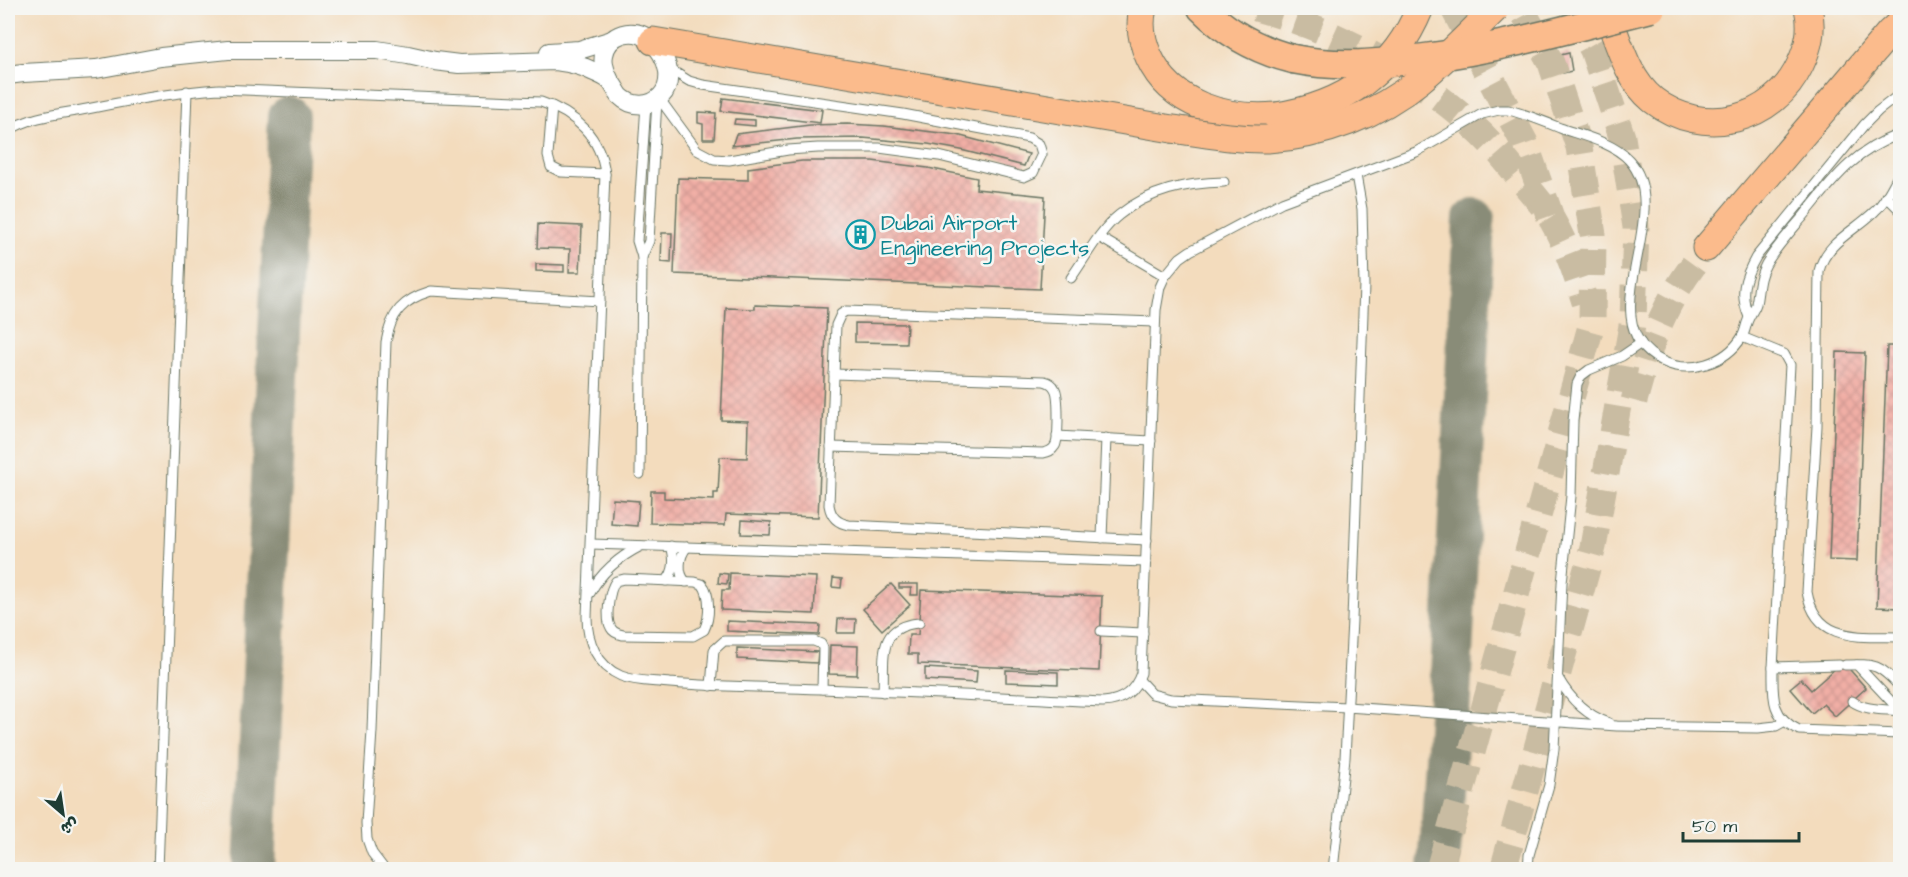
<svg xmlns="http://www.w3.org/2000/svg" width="1908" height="877" font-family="'Architects Daughter','Playpen Sans Arabic',sans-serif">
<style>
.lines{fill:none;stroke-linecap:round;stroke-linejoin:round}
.taxiway{stroke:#898c78;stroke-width:42}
.building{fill:url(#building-cross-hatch)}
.primary-tunnel{stroke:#c9bca2;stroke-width:27;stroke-dasharray:27 14;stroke-linecap:butt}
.trunk-tunnel{stroke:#c9bca2;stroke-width:28;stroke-dasharray:28 14;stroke-linecap:butt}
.service-casing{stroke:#697564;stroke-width:11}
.minor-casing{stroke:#697564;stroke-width:20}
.primary-casing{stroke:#697564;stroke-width:29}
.trunk-casing{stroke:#697564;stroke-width:31}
.service{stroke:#fff;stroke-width:9}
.minor{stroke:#fff;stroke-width:18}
.primary{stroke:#fbbb8c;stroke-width:27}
.trunk{stroke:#fbbb8c;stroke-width:28}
.primary-bridge-casing{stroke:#697564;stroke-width:29;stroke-linecap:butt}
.trunk-bridge-casing{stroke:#697564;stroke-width:31;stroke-linecap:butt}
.primary-bridge{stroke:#fbbb8c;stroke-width:27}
.trunk-bridge{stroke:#fbbb8c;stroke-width:28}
.labels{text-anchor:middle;stroke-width:5;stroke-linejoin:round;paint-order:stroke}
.culture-label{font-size:22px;fill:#0d838f;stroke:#f6f6f2;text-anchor:start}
</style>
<defs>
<pattern id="building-cross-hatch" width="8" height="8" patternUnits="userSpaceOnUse" patternTransform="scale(1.5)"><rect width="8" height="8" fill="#f1afa6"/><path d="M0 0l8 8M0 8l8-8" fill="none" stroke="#ce9790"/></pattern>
</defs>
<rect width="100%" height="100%" fill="#f6f6f2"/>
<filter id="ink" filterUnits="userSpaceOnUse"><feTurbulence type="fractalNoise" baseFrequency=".0167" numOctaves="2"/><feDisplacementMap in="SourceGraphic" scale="12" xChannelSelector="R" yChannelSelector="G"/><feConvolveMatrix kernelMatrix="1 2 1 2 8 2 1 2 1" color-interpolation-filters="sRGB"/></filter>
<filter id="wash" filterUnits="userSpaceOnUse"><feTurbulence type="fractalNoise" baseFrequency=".008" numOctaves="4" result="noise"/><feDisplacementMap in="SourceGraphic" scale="24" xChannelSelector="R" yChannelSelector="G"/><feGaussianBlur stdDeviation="1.35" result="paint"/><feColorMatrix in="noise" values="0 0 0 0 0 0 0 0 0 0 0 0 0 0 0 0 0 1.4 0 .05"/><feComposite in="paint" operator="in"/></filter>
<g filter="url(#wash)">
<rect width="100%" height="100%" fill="#f3dcbd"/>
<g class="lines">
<!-- taxiway -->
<g class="taxiway">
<path d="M254,870L289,117"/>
<path d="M1439,870L1449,715L1474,219"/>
</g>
</g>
<g id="blocks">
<!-- building -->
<g class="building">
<path d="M1569,53L1572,71L1563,73L1560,55Z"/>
<path d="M723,98L822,110L820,123L721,111Z"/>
<path d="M698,112L716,113L714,139H703V124L698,123Z"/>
<path d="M735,119L755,120V126L734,124Z"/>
<path d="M847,124L884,126L957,135L1029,154L1024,166L961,150L928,144L863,138L797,139L732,146L736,134L810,125Z"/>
<path d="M802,161H872L928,168L977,178L976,189L1045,196L1040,289L674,274L678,178L748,180V168Z"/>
<path d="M538,224L582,226L580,272H569L570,249L537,248Z"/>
<path d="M662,233H672L671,263L661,262Z"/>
<path d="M536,264L564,265V272L536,271Z"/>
<path d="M755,305L827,308L818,517L726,514L725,525L650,523L651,491H664V498L714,500V493H718L720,457L747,458L748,421L721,420L726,308L755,309Z"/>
<path d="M855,323L907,324L906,343L855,342Z"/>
<path d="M1887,346H1900V608L1877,607Z"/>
<path d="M1837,352L1865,353L1857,561L1829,560Z"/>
<path d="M613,499L639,501L637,526L611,524Z"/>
<path d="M742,520L771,522L770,535L741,534Z"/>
<path d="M719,573L728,574L727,584L718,583Z"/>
<path d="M730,573L816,577L814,614L721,610L722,590H729Z"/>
<path d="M833,578L842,579L841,588L832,587Z"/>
<path d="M891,584L910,605L882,630L863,609Z"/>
<path d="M899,584H918V595H910L911,588H899Z"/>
<path d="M921,590L1102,596L1099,671L918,664V654H908L909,635H918Z"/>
<path d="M838,619H856L855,633H837Z"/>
<path d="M727,621L820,625L819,635L727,631Z"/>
<path d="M830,645L858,646L857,675L829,674Z"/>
<path d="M737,648L818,652L817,663L737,659Z"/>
<path d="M1843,662L1866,688L1835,716L1823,704L1812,713L1790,688L1801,679L1811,690Z"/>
<path d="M925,668L977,671L976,683L925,680Z"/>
<path d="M1006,670L1058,672V684L1006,682Z"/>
</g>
</g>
</g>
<g filter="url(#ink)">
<use href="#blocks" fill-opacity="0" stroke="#697564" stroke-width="1.5"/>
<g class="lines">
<!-- primary-tunnel -->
<g class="primary-tunnel">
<path d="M1256,8C1333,29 1415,72 1474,127C1492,143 1508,163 1523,182C1532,193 1543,205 1551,218C1566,244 1576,273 1585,302"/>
<path d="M1634,401C1642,372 1650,342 1664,314C1675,290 1690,269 1706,248"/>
<path d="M1439,870L1592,323L1593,235L1579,147L1551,63L1521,8"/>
<path d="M1503,870L1593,547L1633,320L1636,227L1622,137L1593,50L1570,8"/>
</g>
<!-- trunk-tunnel -->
<path class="trunk-tunnel" d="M1454,8L1524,142L1550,216"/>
<defs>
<g id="service">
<path d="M659,98L697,150L714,159L729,160L788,150L818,148H879L939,156L1024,177L1033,173L1042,154L1039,144L1029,138L903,114L703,85L689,81L668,68"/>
<path d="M552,106L548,156L551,167L561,172L605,174"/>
<path d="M8,131C30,116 60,114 87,109C131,100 174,92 219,89L541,102C575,113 601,137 605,174L587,617C587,641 597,666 621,676C636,682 654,681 670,683C710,686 749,687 789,688C894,691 999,697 1103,702C1122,701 1135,691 1141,673L1156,310L1160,287L1165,276L1180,258L1190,251L1282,202L1416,152L1482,114L1499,110H1508C1526,114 1543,121 1560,128C1583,136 1612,142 1629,160C1678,213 1586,323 1662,361C1689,375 1726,363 1742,337C1746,330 1746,322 1750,316C1752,311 1755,308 1756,304C1759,289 1758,278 1766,264C1776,247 1789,233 1802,218C1833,180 1852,152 1900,134"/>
<path d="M1900,172C1893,185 1886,201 1875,211C1855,231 1826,242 1819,271L1817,426L1807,592C1816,643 1860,636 1900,637"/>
<path d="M1886,196L1900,210"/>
<path d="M1099,237L1165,276"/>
<path d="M642,257L649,241L657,100"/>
<path d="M1071,278C1086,257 1099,231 1119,215C1150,190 1186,183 1224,182"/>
<path d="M1749,317C1739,294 1744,278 1756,257L1864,125L1878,111L1900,94"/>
<path d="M1742,337L1784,354L1790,365L1773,667C1773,695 1770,717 1799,730L1900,734"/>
<path d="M1057,436L1151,441"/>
<path d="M831,447L1043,453C1048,452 1052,451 1055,446C1059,439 1059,395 1055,389C1053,384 1049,382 1044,381L834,374"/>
<path d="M640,474L642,257L637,241L646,104"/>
<path d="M1102,538L1106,438"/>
<path d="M1147,540L849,525C837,523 831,517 829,505L836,325L841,314L846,311L1155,322"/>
<path d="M591,544L1146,562"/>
<path d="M624,579L695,582L702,584C711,594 710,618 704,630L693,636L623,635C618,634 613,632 611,628C605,619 609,589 616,581Z"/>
<path d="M666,581C675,572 675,558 671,546"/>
<path d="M686,582C677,573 679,556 687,547"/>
<path d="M590,593C602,571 619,557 641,546"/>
<path d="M1101,631L1143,633"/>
<path d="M1845,665C1876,664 1879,664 1900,687"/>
<path d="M1857,665L1900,711"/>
<path d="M1773,667L1839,665"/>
<path d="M1558,678C1570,699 1585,715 1609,723"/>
<path d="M1139,680L1152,694L1171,699L1347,707L1617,726L1758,728L1776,726L1785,721"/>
<path d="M711,686L714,650L724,641H814L821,644L823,648L822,689"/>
<path d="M883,692C885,659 876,626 919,623"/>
<path d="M1852,701C1866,711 1885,709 1900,711"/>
<path d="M158,870L187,91"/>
<path d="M385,870L372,853L367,839L366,823L372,731L386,342C391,313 402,300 431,291L600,301"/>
<path d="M1333,870L1345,758L1352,620L1364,285L1362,209L1356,175"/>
<path d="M1528,870L1529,855L1549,785L1554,749L1562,583L1571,496L1573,421L1577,384L1581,376L1589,370L1622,356L1641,343"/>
</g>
<g id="minor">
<path d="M549,52L579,50L612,40"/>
<path d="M8,75L23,73L96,69L161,57L228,50H377L408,55L435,61L459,64L555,61C568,63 582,65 594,72C599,74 606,77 610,81C614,85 616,91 620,96C631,107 650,108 661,96C668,89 669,80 668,71C666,59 659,47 650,40C634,26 608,33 604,55C602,64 606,73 610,81"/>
</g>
<g id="primary">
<path d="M1143,8C1139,24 1142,42 1149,57C1171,106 1227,120 1276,116"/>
<path d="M1605,8C1618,39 1626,78 1653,100C1703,139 1774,121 1800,65C1809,46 1813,29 1808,8"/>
<path d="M653,41L1172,129"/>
<path d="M1706,248L1890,32L1900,23"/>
</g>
<path id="trunk" d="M1202,8C1228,34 1257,50 1293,59"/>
</defs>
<!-- service casing -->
<use href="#service" class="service-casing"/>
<!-- minor casing -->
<use href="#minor" class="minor-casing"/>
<!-- primary casing -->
<use href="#primary" class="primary-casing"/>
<!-- trunk casing -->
<use href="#trunk" class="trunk-casing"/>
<!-- service -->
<use href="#service" class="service"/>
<!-- minor -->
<use href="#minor" class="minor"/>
<!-- primary -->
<use href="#primary" class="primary"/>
<!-- trunk -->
<use href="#trunk" class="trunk"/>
<defs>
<g id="primary-bridge">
<path d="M1276,116C1343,106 1394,72 1420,8"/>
<path d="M1172,129C1203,133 1236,140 1268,139C1323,136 1377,115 1420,80C1447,58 1471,32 1496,8"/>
</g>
<path id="trunk-bridge" d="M1293,59C1337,68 1380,64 1425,58C1502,48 1576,27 1651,8"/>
</defs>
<!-- primary-bridge casing -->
<use href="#primary-bridge" class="primary-bridge-casing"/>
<!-- trunk-bridge casing -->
<use href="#trunk-bridge" class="trunk-bridge-casing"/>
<!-- primary-bridge -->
<use href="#primary-bridge" class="primary-bridge"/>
<!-- trunk-bridge -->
<use href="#trunk-bridge" class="trunk-bridge"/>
</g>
</g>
<!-- icons -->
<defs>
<symbol id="building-ring" viewBox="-11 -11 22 22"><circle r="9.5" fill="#f6f6f2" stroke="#0f9aa8" stroke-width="1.5"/><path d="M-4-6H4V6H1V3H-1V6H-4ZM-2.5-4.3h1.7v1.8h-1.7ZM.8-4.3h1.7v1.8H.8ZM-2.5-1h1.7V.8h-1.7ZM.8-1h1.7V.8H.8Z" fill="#0f9aa8"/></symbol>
</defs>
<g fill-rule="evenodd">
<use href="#building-ring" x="844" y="218" width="33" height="33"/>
</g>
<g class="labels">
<!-- culture labels -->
<g class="culture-label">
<text x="881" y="230">Dubai Airport<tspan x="881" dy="25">Engineering Projects</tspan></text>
</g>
</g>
<!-- margin -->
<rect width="1908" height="877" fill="none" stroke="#f6f6f2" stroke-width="30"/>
<!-- north arrow -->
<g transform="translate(63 814) rotate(151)" stroke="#f6f6f2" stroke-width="4.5" paint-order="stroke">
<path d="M0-4.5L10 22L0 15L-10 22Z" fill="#1f3d34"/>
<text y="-9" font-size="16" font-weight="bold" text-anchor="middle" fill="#1f3d34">ش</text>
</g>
<!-- scale -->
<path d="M1683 832v9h116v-9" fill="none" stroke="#1f3d34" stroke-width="3"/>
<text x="1692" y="832" font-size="18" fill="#1f3d34" stroke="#f6f6f2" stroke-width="4.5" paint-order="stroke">50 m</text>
</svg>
